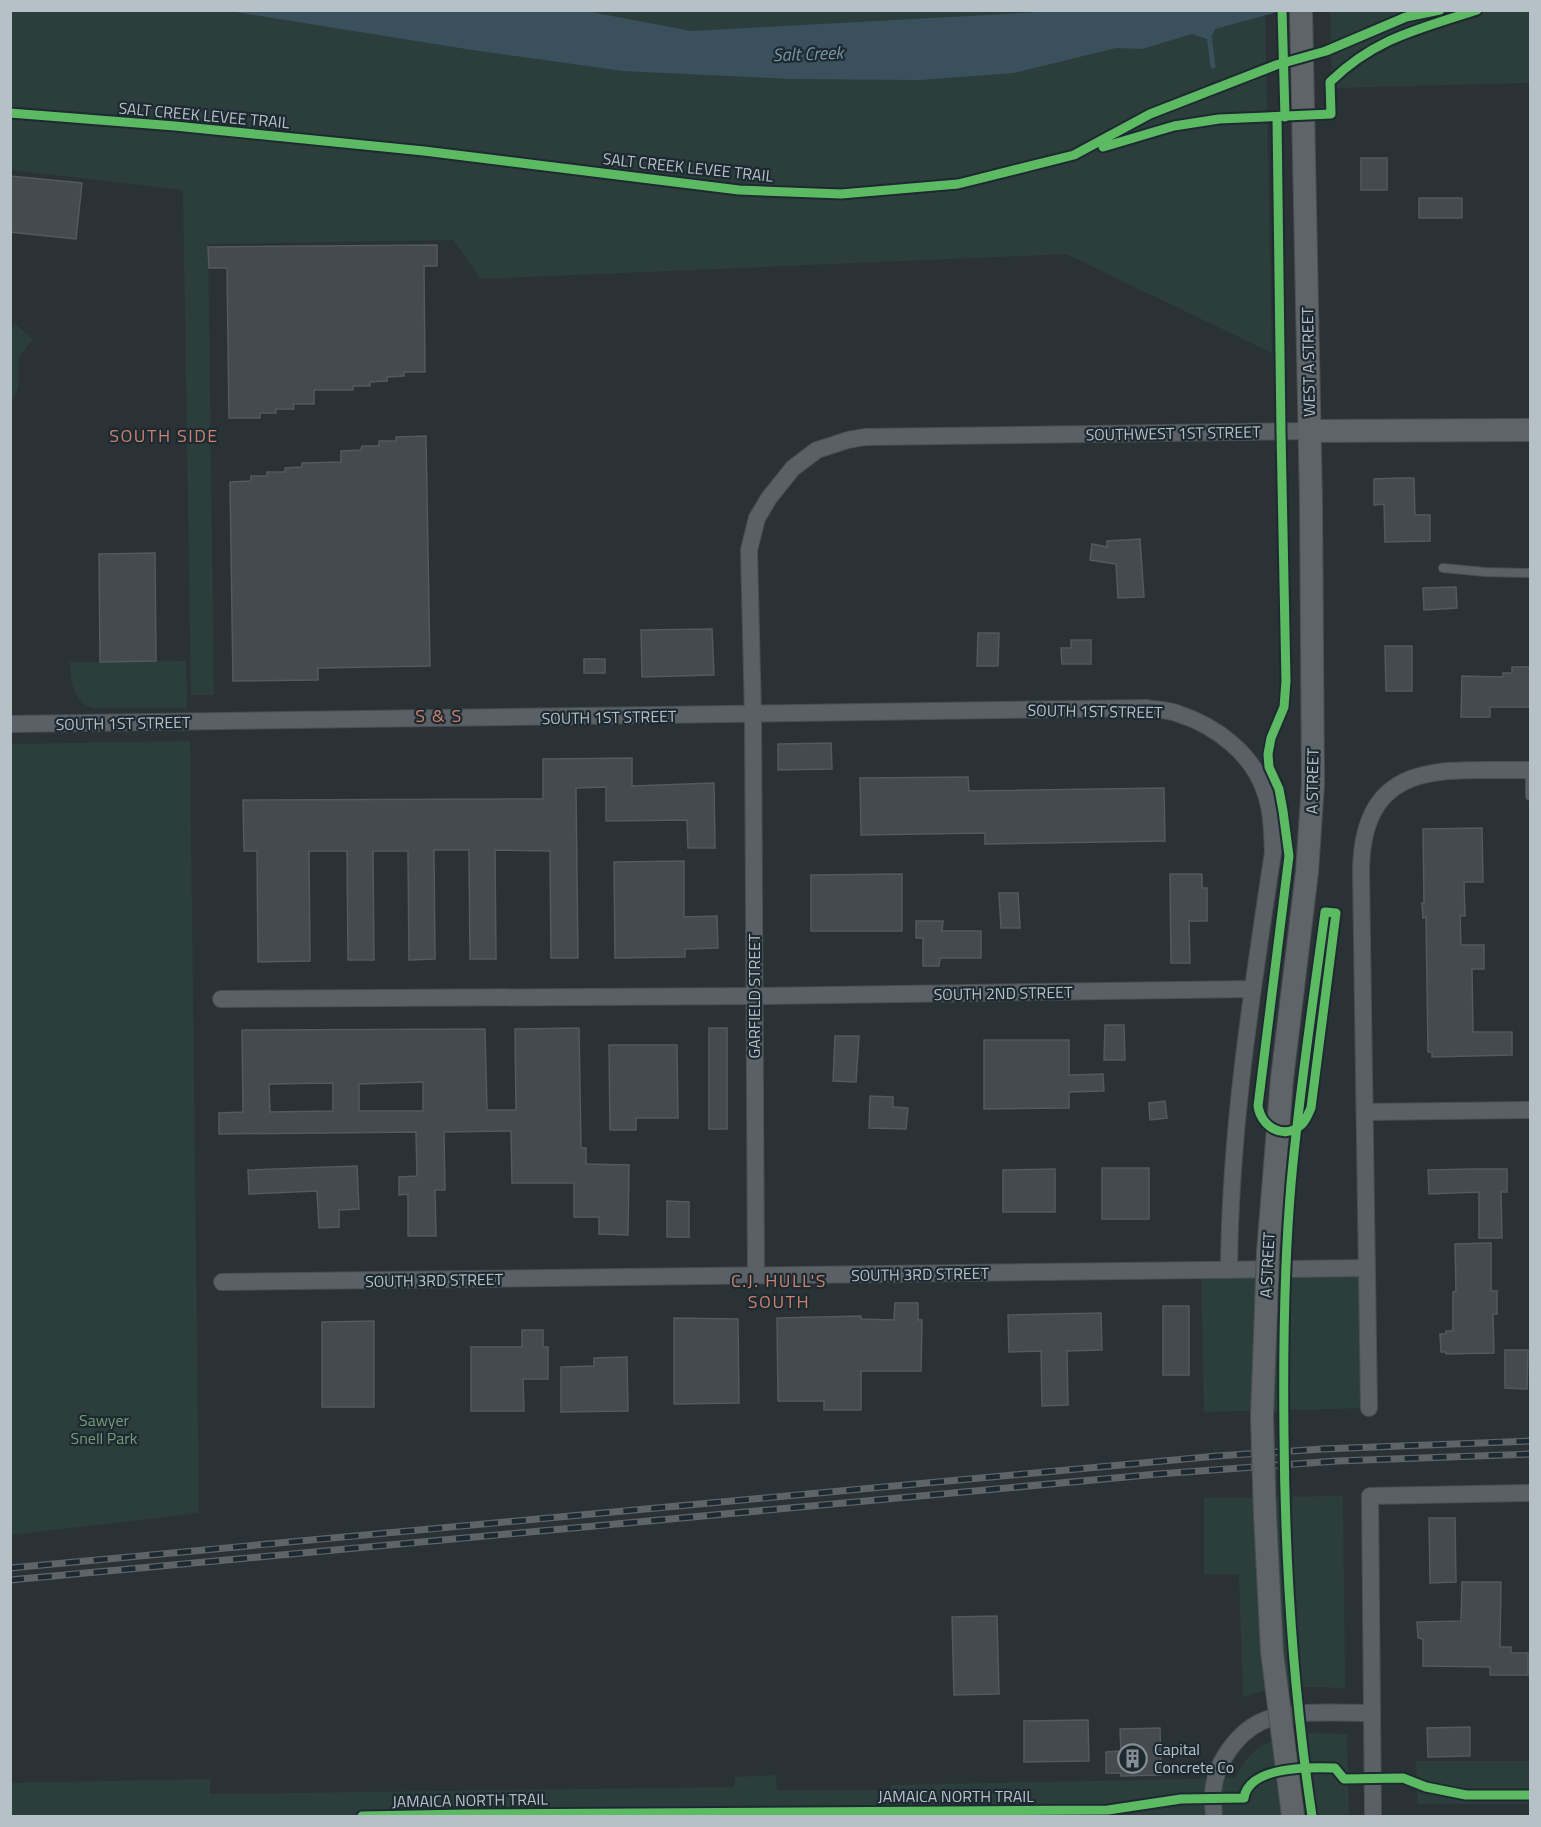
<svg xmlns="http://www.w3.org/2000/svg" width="1541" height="1827" font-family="'Titillium Web',sans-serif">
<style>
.green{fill:#2b3e3b}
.water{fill:#3a505d}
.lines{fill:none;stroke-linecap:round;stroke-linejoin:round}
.stream{stroke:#3a505d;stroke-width:5}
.building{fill:#444a4e;stroke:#525a5e;stroke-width:1.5;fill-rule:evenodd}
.lane-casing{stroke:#484e51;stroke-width:10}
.street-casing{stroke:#484e51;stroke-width:18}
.secondary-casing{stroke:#484e51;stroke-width:24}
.lane{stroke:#5a6065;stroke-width:8}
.street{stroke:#5a6065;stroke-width:16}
.secondary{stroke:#5f6468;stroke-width:22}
.rail-casing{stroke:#5f6468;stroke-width:7}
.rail{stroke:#1e2a31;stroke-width:4.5;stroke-dasharray:14;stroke-linecap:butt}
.secondary-bridge-casing{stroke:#484e51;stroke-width:24;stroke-linecap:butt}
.secondary-bridge{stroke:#5f6468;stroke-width:22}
.cycleway-casing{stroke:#1e2a31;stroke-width:13}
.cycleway{stroke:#5cba63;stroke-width:9}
.labels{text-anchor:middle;stroke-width:4.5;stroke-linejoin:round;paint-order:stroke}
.street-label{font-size:16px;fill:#b5c0c7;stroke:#1e2a31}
.park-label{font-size:16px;fill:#759b76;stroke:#1e2a31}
.poi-label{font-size:16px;fill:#b5c0c7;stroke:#1e2a31;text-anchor:start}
.water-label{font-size:18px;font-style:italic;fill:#7896a8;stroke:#1e2a31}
.neighbourhood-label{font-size:18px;letter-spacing:1.5px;fill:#cb816c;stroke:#1e2a31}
</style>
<rect width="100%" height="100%" fill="#2b3236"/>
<!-- green -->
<g class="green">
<path d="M11,11H1265L1272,353L1066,254L481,279L453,240L208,244L214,695H191L183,190L11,170Z"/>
<path d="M1330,11H1530V83L1332,88Z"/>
<path d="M15,324L33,339L19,357L18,387L11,405V330Z"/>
<path d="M186,661L187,708H93C72,702 71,681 70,662Z"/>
<path d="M190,741L199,1513L11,1535V744Z"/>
<path d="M1367,1268L1369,1408L1204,1412L1201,1271Z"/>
<path d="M1343,1496L1345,1688C1310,1687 1276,1684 1243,1697L1239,1574H1204V1498Z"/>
<path d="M1315,1733L1347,1734L1349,1816H11L10,1783L210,1779V1794H224L734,1787L735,1777L776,1775L777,1790H890L891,1785L1235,1778C1254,1739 1276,1738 1315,1733Z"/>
<path d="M1416,1761H1530V1804H1417Z"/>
</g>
<!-- water -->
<path class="water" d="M586,11L691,31L1076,10L1281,11L1215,29L1210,40L1192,34L1142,49L1116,48L1014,73L920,80L792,79L623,71L466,49L229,11Z"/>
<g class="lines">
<!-- stream -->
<path class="stream" d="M1209,35L1213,66"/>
</g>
<!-- building -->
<g class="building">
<rect x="1361" y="158" width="26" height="32"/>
<path d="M10,176L82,183L76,239L10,232Z"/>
<rect x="1419" y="198" width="43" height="20"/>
<path d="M437,245V266H424L425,372H404V376L387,377V381L370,382V386H353V390H314V404H293L294,409H276V413H260V418H229L227,268H209L208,247Z"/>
<path d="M426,436L430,666L318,668V680L233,681L230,482L251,481V476H267V472H285V468L302,467V463L341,462V451L361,450L362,446H379V441H396V437Z"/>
<path d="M1400,478H1414L1415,515H1430V541L1385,542L1384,504L1374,505V479Z"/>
<path d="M1140,539L1144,597L1118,598L1116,564L1090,560L1092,544L1107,547V541Z"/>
<path d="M155,553L156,661L100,662L99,554Z"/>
<path d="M1456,587L1457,608L1424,610L1423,588Z"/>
<path d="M712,629L714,675L642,677L641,630Z"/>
<path d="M978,633H999L998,666H977Z"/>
<path d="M1071,640H1091V664H1062L1061,648H1071Z"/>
<path d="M1385,646H1412V691H1386Z"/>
<rect x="584" y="659" width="21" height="14"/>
<path d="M1512,667H1530V707H1490V717H1461L1462,676L1503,677V673H1512Z"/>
<path d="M831,743L832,769L778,770V744Z"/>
<path d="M632,758V786L714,783L715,848H688L687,820L606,821V787L576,788L578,958H551L550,851L495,850L496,959H470L469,850H434L435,959L409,960L408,851H373L374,960H348L347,851H309L310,961L258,962L257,851H244L243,800L543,799V759Z"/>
<path d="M968,777L969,791L1164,788L1165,841L985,844V833L861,835L860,778Z"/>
<path d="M1482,828L1483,882H1464L1465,916H1460L1461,945H1484V969H1472L1473,1032H1512V1055L1432,1057V1052H1428L1426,917L1423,918L1422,903H1424L1423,829Z"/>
<path d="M684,861V917L717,916L718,948L685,949V957L615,958L614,862Z"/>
<path d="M902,874V931H811V875Z"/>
<path d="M1170,874H1202V888H1207V921H1189L1190,963H1171Z"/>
<path d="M999,893H1018L1020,928H1001Z"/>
<path d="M916,921H943L942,931H981V958H940L939,966H923V938H916Z"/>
<path d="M1105,1025H1124L1125,1060H1104Z"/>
<path d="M579,1028L581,1148H586V1164L629,1165L628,1235L599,1234V1217H574V1183H512L511,1131L444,1132L445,1190H435L436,1236H408V1194L399,1195V1177L417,1176L416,1132L219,1134V1113L243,1112L242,1030L485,1029L487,1110H516L515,1029ZM423,1082V1111H359V1084ZM333,1083V1111L270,1112L269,1084Z"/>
<rect x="709" y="1028" width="18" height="101"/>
<path d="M835,1036H859L856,1082L833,1081Z"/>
<path d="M984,1040H1069V1075L1103,1074L1104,1091L1069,1092V1108L984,1109Z"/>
<path d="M609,1045H677L678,1118H636V1130H610Z"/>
<path d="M870,1096L893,1097V1107L908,1108L906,1129L869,1128Z"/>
<path d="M1165,1101L1167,1118L1150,1120L1149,1103Z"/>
<path d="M357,1166L359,1209L339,1210V1227L319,1228L317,1191L249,1194L248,1170Z"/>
<rect x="1102" y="1168" width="47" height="51"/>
<path d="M1055,1169V1212H1003V1170Z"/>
<path d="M1472,1169H1507V1192H1501L1502,1238H1479V1192L1429,1194L1428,1170Z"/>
<path d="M667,1201L689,1202V1237H667Z"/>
<path d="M1491,1243V1291H1497V1314H1493L1494,1353L1446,1354V1352H1441L1440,1334H1446V1331H1453V1292L1456,1291L1455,1244Z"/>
<path d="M895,1303H918V1320H922L921,1371H861V1410H824V1401H778L777,1318L861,1316V1319L894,1320Z"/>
<rect x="1163" y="1306" width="26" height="69"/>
<path d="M1101,1313L1102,1350L1067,1351L1068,1405L1042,1406L1041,1351L1009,1352L1008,1315Z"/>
<path d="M674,1318L738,1319L739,1403L674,1404Z"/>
<path d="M374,1321V1407H322V1322Z"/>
<path d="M522,1330H543V1347H548V1379H523L524,1411H471V1347H522Z"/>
<path d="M1505,1350H1528L1527,1389L1505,1388Z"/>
<path d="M627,1357L628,1411L561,1412V1367L594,1366V1358Z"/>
<path d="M1429,1518H1455L1456,1582L1430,1583Z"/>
<path d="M1462,1582H1501L1500,1647H1511V1653H1528V1675H1490V1667L1423,1666V1639L1418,1638L1417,1622L1461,1621Z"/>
<path d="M997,1616L999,1694L954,1695L952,1617Z"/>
<path d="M1088,1720L1089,1761L1024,1762V1721Z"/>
<path d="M1470,1727V1756L1428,1757L1427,1728Z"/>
<path d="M1160,1728L1161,1775L1121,1776V1773H1106V1752L1121,1751L1120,1729Z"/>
</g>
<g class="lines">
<defs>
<g id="lane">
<path d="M1443,568L1485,572L1530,573"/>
<path d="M1530,770V796"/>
</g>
<g id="street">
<path d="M10,724L1147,708C1158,710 1169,710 1179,714C1216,726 1253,754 1265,792C1272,811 1272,832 1273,852C1252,991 1230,1129 1229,1270"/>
<path d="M221,999L754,996L1252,989"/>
<path d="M1365,1112L1530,1110"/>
<path d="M756,1276L753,715L749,550L757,518L769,498L793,468L817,450L848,440L865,437L1310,431"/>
<path d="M222,1282L1367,1268"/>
<path d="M1369,1408L1361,872C1362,756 1444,771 1530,770"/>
<path d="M1214,1816C1213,1806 1212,1795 1214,1785C1219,1756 1243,1726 1271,1718C1301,1710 1341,1713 1372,1713"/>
<path d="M1373,1816L1370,1496L1530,1493"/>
</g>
<g id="secondary">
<path d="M1310,431L1530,430"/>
<path d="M1282,1079L1307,872L1313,784L1311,501L1301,10"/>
</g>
</defs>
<!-- lane casing -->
<use href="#lane" class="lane-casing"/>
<!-- street casing -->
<use href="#street" class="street-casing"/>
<!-- secondary casing -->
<use href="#secondary" class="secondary-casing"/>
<!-- lane -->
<use href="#lane" class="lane"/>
<!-- street -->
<use href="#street" class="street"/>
<!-- secondary -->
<use href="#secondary" class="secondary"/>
<defs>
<g id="rail">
<path d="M10,1568L1217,1456L1322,1449L1530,1441"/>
<path d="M10,1580L1158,1474L1337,1461L1530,1454"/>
</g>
</defs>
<!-- rail casing -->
<use href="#rail" class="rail-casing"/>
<!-- rail -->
<use href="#rail" class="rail"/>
<defs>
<path id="secondary-bridge" d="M1282,1079L1268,1252L1262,1418L1265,1515L1272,1652L1293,1816"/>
</defs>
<!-- secondary-bridge casing -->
<use href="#secondary-bridge" class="secondary-bridge-casing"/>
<!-- secondary-bridge -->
<use href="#secondary-bridge" class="secondary-bridge"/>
<defs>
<g id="cycleway">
<path d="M1282,10L1285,117"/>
<path d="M10,113L175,126L424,151L739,190L841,194L958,184L1074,155L1150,114L1276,65L1326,51L1406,17L1440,10"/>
<path d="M1277,117L1281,432L1286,681L1284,707L1271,738L1268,754L1269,767L1279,789L1283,811L1289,856L1258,1106C1261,1126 1283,1141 1301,1125C1306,1121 1308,1114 1311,1108L1336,913L1325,912C1313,1002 1299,1093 1291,1184C1284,1267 1283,1351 1284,1434C1285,1562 1293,1690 1312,1816"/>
<path d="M1103,147L1174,126L1219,119L1331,114L1330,82C1375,38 1419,29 1477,10"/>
<path d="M362,1816L466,1814L1108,1810L1181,1799L1244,1798C1249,1766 1310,1767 1335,1768L1344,1779L1403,1778L1426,1787L1466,1795H1530"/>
</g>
</defs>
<!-- cycleway casing -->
<use href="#cycleway" class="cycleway-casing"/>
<!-- cycleway -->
<use href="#cycleway" class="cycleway"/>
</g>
<!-- icons -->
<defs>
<symbol id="building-ring" viewBox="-11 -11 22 22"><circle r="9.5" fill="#1e2a31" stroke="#858e94" stroke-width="1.5"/><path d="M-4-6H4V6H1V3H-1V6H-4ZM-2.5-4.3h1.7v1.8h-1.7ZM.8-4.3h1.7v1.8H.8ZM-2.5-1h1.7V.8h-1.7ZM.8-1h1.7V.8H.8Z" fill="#858e94"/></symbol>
</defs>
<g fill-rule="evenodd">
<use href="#building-ring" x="1116" y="1742" width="33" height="33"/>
</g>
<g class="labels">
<!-- street labels -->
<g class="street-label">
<text transform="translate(204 115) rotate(5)" y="6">SALT CREEK LEVEE TRAIL</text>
<text transform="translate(688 167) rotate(6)" y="6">SALT CREEK LEVEE TRAIL</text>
<text transform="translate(1308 362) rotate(-91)" y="6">WEST A STREET</text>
<text transform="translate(1173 433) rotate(-1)" y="6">SOUTHWEST 1ST STREET</text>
<text transform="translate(1095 711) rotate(1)" y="6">SOUTH 1ST STREET</text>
<text transform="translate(609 717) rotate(-1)" y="6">SOUTH 1ST STREET</text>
<text transform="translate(123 723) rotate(-1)" y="6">SOUTH 1ST STREET</text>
<text transform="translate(1312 781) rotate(-89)" y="6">A STREET</text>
<text transform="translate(1003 993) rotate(-1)" y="6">SOUTH 2ND STREET</text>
<text transform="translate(754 996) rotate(-90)" y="6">GARFIELD STREET</text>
<text transform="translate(1267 1265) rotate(-87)" y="6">A STREET</text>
<text transform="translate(920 1274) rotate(-1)" y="6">SOUTH 3RD STREET</text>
<text transform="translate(434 1280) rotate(-1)" y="6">SOUTH 3RD STREET</text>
<text x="956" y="1802">JAMAICA NORTH TRAIL</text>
<text transform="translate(470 1800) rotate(-1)" y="6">JAMAICA NORTH TRAIL</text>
</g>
<!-- park labels -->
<g class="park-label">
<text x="104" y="1426">Sawyer<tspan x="104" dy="18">Snell Park</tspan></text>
</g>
<!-- poi labels -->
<g class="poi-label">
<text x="1154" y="1755">Capital<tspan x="1154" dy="18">Concrete Co</tspan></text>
</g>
<!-- water labels -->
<g class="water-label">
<text transform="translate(808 54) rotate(-2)" y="6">Salt Creek</text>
</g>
<!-- neighbourhood labels -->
<g class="neighbourhood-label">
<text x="164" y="442">SOUTH SIDE</text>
<text x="439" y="722">S &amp; S</text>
<text x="779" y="1287">C.J. HULL'S<tspan x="779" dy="21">SOUTH</tspan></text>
</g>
</g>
<!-- border -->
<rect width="1541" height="1827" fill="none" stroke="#b5c0c7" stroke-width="24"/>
</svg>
